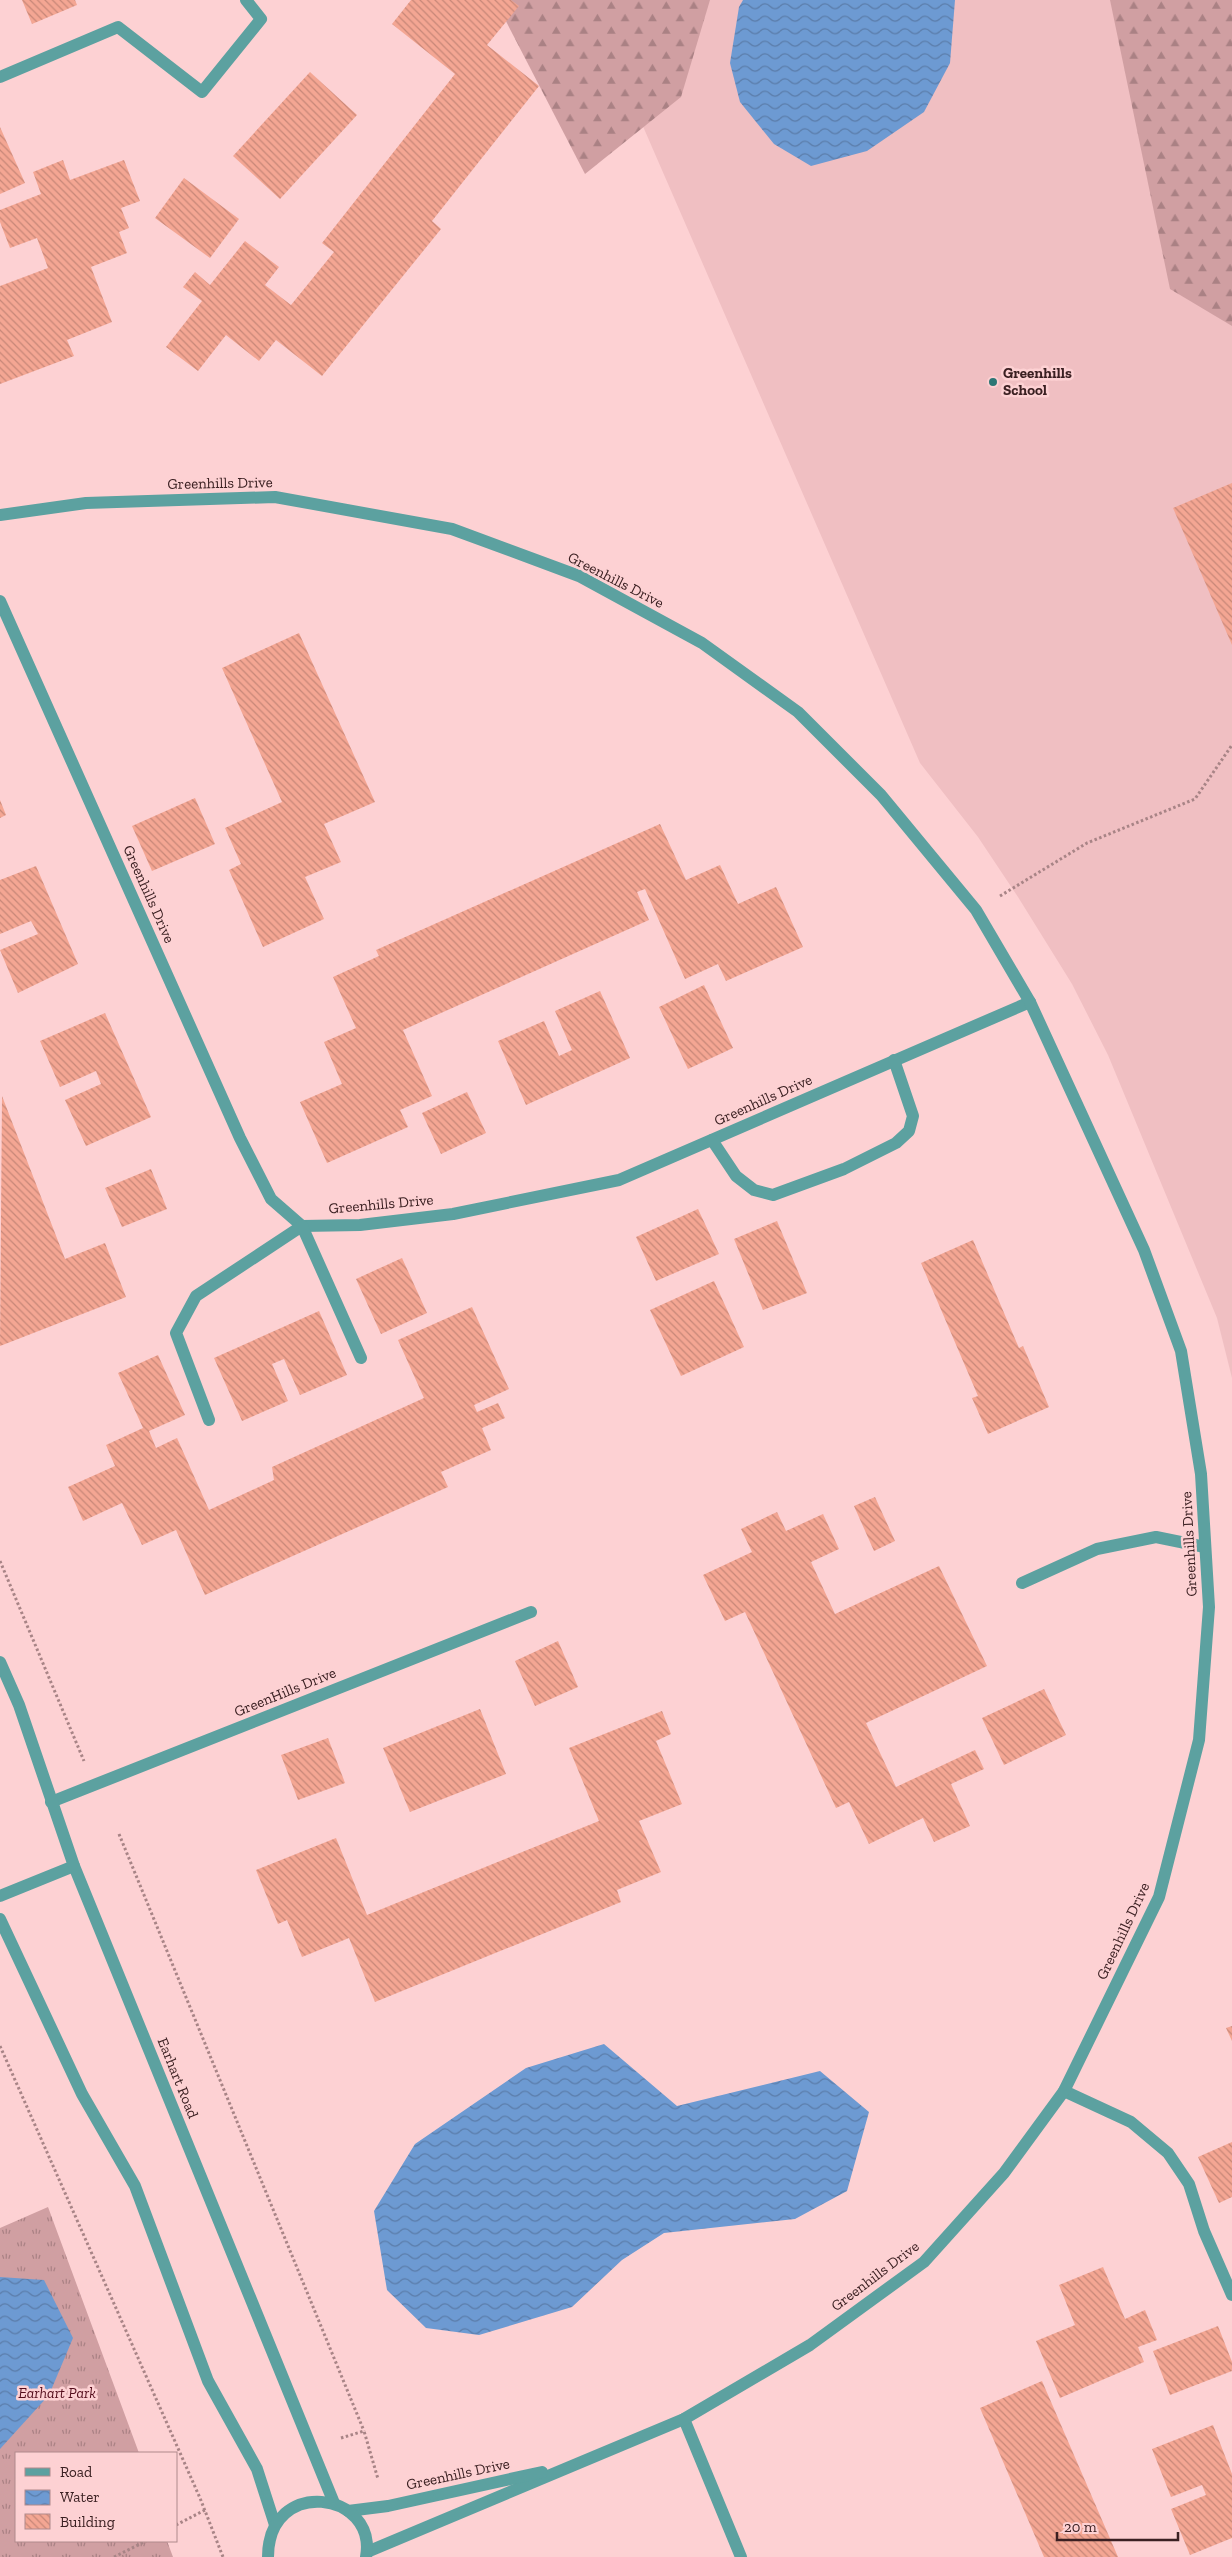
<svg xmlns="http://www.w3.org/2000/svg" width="1232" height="2557" font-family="'Zilla Slab',serif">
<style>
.built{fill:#f0bfc2}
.grass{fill:url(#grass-tufts)}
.forest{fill:url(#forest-firs)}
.water{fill:url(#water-waves)}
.building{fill:url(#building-back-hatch)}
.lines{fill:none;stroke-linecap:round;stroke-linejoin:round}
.path{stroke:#a88486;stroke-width:3;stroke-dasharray:2.5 2.5;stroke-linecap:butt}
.service{stroke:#5ca1a0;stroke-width:12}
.minor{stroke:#5ca1a0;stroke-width:12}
.tertiary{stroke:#5ca1a0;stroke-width:12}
.poi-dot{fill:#2c7675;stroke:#fdd1d3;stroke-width:2}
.labels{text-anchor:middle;stroke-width:5;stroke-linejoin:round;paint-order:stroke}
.poi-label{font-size:15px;font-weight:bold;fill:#3b2022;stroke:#fdd1d3;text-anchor:start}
.street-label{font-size:15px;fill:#3b2022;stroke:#fdd1d3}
.park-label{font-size:15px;font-style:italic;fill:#540d1c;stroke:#fdd1d3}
</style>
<defs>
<pattern id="grass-tufts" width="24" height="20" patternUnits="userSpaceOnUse" patternTransform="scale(1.25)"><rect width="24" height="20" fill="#d09fa2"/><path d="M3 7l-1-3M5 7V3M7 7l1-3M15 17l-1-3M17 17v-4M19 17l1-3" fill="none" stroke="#aa8184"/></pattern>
<pattern id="forest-firs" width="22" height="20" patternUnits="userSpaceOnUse" patternTransform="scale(1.25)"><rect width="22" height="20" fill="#d09fa2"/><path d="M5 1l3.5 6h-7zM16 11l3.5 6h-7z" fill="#aa8184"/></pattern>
<pattern id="water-waves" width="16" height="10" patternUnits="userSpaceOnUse" patternTransform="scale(1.25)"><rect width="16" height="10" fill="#6d9ad2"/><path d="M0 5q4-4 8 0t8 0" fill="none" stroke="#5b7daa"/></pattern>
<pattern id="building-back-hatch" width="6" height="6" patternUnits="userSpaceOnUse" patternTransform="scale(1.25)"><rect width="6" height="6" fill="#f4a693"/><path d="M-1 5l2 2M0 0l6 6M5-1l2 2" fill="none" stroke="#c78778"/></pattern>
</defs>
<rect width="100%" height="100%" fill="#fdd1d3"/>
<!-- built -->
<path class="built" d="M588,0H1232V1378L1217,1318L1108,1055L1072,984L1018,897L978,837L920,763Z"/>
<!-- grass -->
<path class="grass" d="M48,2207L139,2453H16V2541H167L173,2557H0V2228Z"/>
<!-- forest -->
<g class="forest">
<path d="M495,0H710L681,97L585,174Z"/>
<path d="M1110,0H1232V326L1170,289Z"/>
</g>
<!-- water -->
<g class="water">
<path d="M743,0H955L950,63L924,112L867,151L811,166L774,144L740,102L730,63L739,7Z"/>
<path d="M604,2044L677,2106L820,2071L869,2112L847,2191L795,2219L664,2233L622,2260L572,2307L479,2335L426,2328L387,2290L374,2211L415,2144L526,2068Z"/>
<path d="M0,2277L44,2280L73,2338L49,2395L0,2449Z"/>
</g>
<!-- building -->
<g class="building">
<path d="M22,0H75L77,5L32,24Z"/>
<path d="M411,0H511L519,6L487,45L539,86L432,221L441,229L322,376L276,340L259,361L226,335L198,371L166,347L202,301L183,287L195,272L210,285L245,241L279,267L265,285L291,305L334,252L322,243L455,74L392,24Z"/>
<path d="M310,72L357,115L280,199L233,156Z"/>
<path d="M0,127L25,183L0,194Z"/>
<path d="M63,160L70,180L124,160L140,201L121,208L129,228L119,232L127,253L91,267L112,322L67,340L74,356L0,384V286L48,268L37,238L10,248L0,222V210L41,194L33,172Z"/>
<path d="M184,178L239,219L210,258L155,218Z"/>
<path d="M1232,483V645L1173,508Z"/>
<path d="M299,633L375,802L324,824L341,862L305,877L324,919L263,947L229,870L241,864L225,828L282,802L222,668Z"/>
<path d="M195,798L215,844L152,871L132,826Z"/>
<path d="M0,800L6,815L0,818Z"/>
<path d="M660,824L686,880L720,865L738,904L776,887L803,947L726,981L718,964L685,979L645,889L637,892L649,920L403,1030L432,1096L400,1110L408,1127L327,1163L300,1102L342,1084L324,1042L356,1028L333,977L379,956L376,950Z"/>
<path d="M36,866L78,964L18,993L0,950L38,934L31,921L0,934V880Z"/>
<path d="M704,985L733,1048L688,1069L659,1007Z"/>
<path d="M600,991L630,1058L526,1105L498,1041L544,1021L559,1056L572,1050L555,1011Z"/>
<path d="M105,1013L151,1117L86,1146L65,1100L101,1084L96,1071L60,1087L40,1041Z"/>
<path d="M467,1092L486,1133L441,1154L422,1113Z"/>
<path d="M2,1096L65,1259L105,1243L126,1297L0,1346Z"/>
<path d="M151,1169L167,1209L122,1227L105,1188Z"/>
<path d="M698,1209L719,1254L656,1281L636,1237Z"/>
<path d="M777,1221L807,1293L763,1310L734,1239Z"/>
<path d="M973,1240L1019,1348L1023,1346L1049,1407L988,1434L972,1398L978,1396L921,1263Z"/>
<path d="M402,1258L427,1313L381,1334L356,1279Z"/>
<path d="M714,1281L744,1347L681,1376L650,1310Z"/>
<path d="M472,1307L509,1389L474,1405L477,1412L498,1403L505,1418L482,1428L491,1450L441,1472L448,1487L205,1595L176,1530L142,1545L122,1503L83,1521L68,1487L115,1466L106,1445L143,1428L118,1373L158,1355L185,1415L149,1431L156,1448L177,1438L209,1510L274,1480L272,1467L424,1398L398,1340Z"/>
<path d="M319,1311L347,1375L300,1395L284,1359L272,1364L288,1401L242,1421L214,1358Z"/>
<path d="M875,1497L895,1541L874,1551L854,1506Z"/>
<path d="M777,1512L786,1531L823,1514L839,1549L811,1562L835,1614L939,1566L987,1666L866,1723L896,1787L975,1750L984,1769L951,1784L970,1826L934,1842L923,1818L869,1844L849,1802L836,1808L745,1612L725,1621L703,1575L752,1552L741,1529Z"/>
<path d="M558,1641L578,1687L535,1706L515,1661Z"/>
<path d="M1044,1689L1066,1735L1004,1765L982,1718Z"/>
<path d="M480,1709L506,1774L410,1812L383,1748Z"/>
<path d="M662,1711L671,1734L656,1741L682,1804L639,1821L661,1872L617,1890L621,1902L375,2002L349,1938L302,1957L287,1920L278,1924L256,1870L336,1838L367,1915L599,1821L569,1748Z"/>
<path d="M328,1738L345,1783L298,1800L281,1755Z"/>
<path d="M1232,2026V2041L1226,2028Z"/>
<path d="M1232,2142V2197L1219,2203L1198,2157Z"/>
<path d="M1103,2267L1125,2319L1145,2310L1157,2340L1138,2347L1144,2362L1060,2398L1036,2341L1075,2325L1059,2285Z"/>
<path d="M1218,2326L1232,2362V2371L1170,2395L1153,2351Z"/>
<path d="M1042,2381L1118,2557H1044L980,2408Z"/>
<path d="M1213,2425L1232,2474V2538L1190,2555L1171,2509L1206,2495L1202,2485L1171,2497L1152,2449Z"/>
</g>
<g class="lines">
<!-- path -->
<g class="path">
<path d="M1000,896L1087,843L1195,799L1232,745"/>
<path d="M0,1561L84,1761"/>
<path d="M119,1834L364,2431"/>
<path d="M0,2046L200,2498L223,2557"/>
<path d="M341,2438L364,2431L378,2479"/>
<path d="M176,2525L205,2510"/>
<path d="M114,2557L146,2541"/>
</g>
<!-- service -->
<g class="service">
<path d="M0,77L118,27L202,92L261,19L246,0"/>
<path d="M0,601L240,1138L271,1199L302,1226L360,1225L453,1214L619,1180L1030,1002"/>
<path d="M712,1140L736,1176L754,1190L773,1195L844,1169L896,1143L909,1131L913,1116L894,1060"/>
<path d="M209,1420L176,1333L196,1296L302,1226L361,1358"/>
<path d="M1022,1583L1097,1549L1156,1537L1205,1547"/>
<path d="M1064,2091L1131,2122L1168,2153L1189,2184L1204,2231L1232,2295"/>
<path d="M684,2419L741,2557"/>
</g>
<!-- minor -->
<g class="minor">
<path d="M0,515L86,503L275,497L452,529L579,576L702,643L798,712L881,795L976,910L1030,1002L1144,1250L1181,1351L1201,1474L1209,1607L1199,1740L1159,1897L1064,2091L1004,2173L924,2262L810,2345L684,2419L367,2552"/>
<path d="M51,1802L531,1612"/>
<path d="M0,1896L74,1866"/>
<path d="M348,2511L388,2506L542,2472"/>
</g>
<!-- tertiary -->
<g class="tertiary">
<path d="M0,1662L19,1705L74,1866L334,2503"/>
<path d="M0,1919L82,2094L135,2186L208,2381L257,2469L275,2525"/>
<path d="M268,2557C268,2476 378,2491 366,2557"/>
</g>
</g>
<!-- markers -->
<circle class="poi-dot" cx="993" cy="382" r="5"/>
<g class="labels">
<!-- poi labels -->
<g class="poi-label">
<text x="1003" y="378">Greenhills<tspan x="1003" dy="17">School</tspan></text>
</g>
<!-- street labels -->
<g class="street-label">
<text transform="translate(220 483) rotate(-1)" y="5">Greenhills Drive</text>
<text transform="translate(616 580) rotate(27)" y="5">Greenhills Drive</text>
<text transform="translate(149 894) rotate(66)" y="5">Greenhills Drive</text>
<text transform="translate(763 1100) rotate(-24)" y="5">Greenhills Drive</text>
<text transform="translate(381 1204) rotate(-5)" y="5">Greenhills Drive</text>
<text transform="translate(1189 1544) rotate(-93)" y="5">Greenhills Drive</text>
<text transform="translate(285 1692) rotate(-22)" y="5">GreenHills Drive</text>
<text transform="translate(1123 1931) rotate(-65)" y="5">Greenhills Drive</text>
<text transform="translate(178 2078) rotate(68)" y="5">Earhart Road</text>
<text transform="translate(875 2276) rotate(-37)" y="5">Greenhills Drive</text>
<text transform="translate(458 2474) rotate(-12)" y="5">Greenhills Drive</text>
</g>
<!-- park labels -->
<g class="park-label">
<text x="57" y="2398">Earhart Park</text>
</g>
</g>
<!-- legend -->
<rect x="15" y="2452" width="162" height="90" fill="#fdd1d3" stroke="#af8a8c"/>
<rect x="25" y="2468" width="25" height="8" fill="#5ca1a0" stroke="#af8a8c"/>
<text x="60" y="2477" font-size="15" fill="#3b2022">Road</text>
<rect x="25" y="2490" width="25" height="15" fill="url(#water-waves)" stroke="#af8a8c"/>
<text x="60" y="2502" font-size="15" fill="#3b2022">Water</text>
<rect x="25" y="2514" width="25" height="15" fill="url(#building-back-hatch)" stroke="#af8a8c"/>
<text x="60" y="2527" font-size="15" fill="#3b2022">Building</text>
<!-- scale -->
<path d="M1057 2532v8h121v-8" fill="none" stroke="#3b2022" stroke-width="2.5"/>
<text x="1064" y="2532" font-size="15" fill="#3b2022" stroke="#fdd1d3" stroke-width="4" paint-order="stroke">20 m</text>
</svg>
